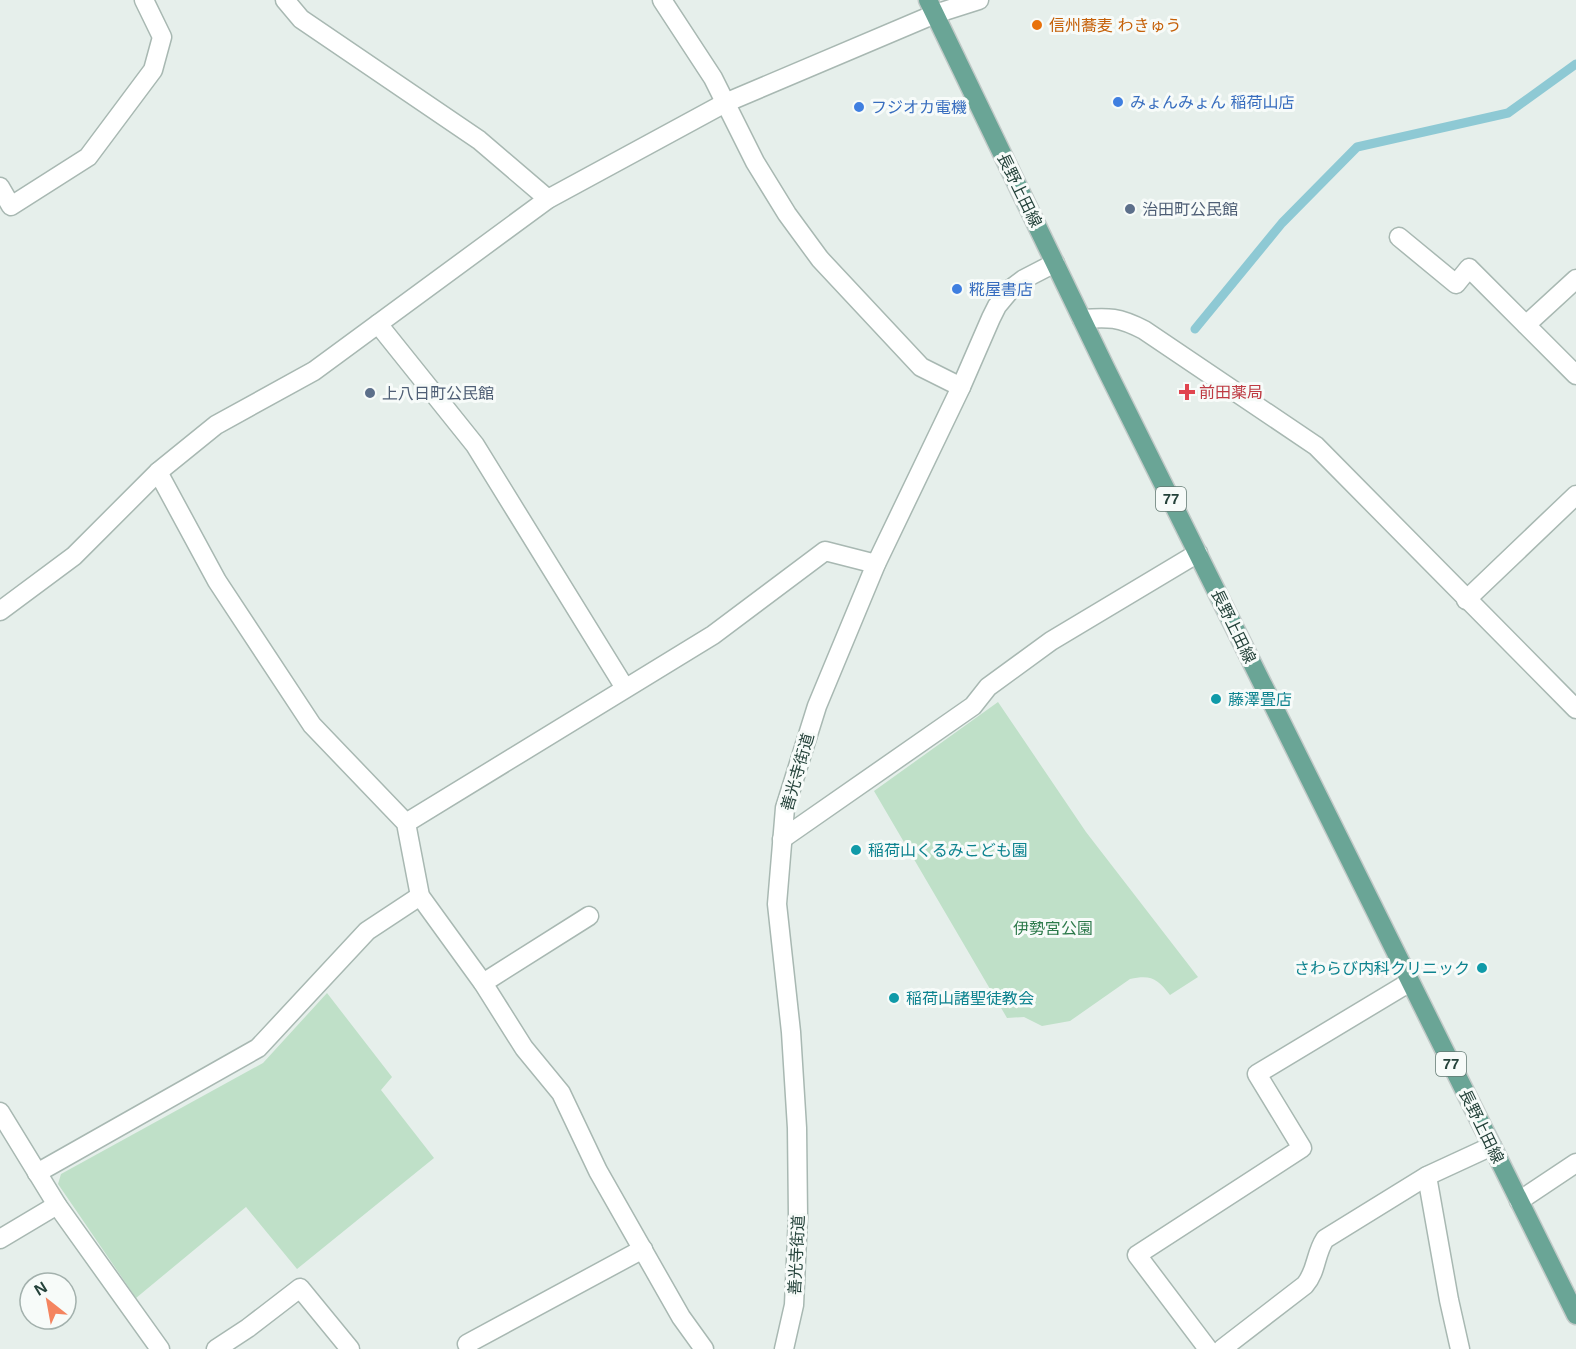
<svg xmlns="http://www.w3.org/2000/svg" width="1576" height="1349" font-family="Arial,'Noto Sans JP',sans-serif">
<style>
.green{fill:#bfe0c8}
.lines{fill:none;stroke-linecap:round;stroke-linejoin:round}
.stream{stroke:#8ec9d4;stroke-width:9}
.minor-casing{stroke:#a8b8b2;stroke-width:21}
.major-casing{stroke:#c2cac8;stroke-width:21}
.minor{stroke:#fff;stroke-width:18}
.major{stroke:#6aa596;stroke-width:18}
.food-dot{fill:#e8710a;stroke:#f7fbf9;stroke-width:2}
.shop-dot{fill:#3f7fe0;stroke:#f7fbf9;stroke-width:2}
.service-dot{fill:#5c6f8a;stroke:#f7fbf9;stroke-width:2}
.health-dot{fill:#e0444e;stroke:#f7fbf9;stroke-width:2}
.culture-dot{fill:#0f9aa8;stroke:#f7fbf9;stroke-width:2}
.labels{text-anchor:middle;stroke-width:6;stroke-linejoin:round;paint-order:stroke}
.shield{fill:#f7fbf9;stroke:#637a73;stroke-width:1.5}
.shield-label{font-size:15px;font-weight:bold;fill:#24423a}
.food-label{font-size:16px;fill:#c56008;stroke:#f7fbf9;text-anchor:start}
.shop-label{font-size:16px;fill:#366cbe;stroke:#f7fbf9;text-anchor:start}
.street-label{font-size:16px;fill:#24423a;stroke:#f7fbf9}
.service-label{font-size:16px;fill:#4e5e75;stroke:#f7fbf9;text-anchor:start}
.health-label{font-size:16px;fill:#be3a42;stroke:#f7fbf9;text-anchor:start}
.culture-label{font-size:16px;fill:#0d838f;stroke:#f7fbf9;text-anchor:start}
.park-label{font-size:16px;fill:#2d7a4b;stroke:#f7fbf9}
</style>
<rect width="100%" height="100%" fill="#e6efeb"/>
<!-- green -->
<g class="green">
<path d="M998,702L1086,832L1198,977L1170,995C1158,979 1151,974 1130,979L1070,1021L1042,1026L1024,1017L1007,1018L874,791Z"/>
<path d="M327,993L392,1077L381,1090L434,1158L297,1269L246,1207L136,1298L58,1184L61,1174L263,1063Z"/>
</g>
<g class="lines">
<!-- stream -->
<path class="stream" d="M1195,329L1282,223L1357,147L1508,113L1576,64"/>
<defs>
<g id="minor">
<path d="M285,0L301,19L479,140L548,199"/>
<path d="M662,0L713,78L755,162L787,214L820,259L921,367L961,387"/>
<path d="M0,187L11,206L88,157L153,70L162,37L144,0"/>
<path d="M1399,237L1456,284L1469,268L1576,375"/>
<path d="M1082,319C1109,317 1119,317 1144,330L1316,446L1576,709"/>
<path d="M378,324L475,445L625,688"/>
<path d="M1526,325L1576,279"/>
<path d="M158,472L217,581L312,725L406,823L420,896L483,983L524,1048L561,1093L598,1171L681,1317L704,1349"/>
<path d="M1466,600L1576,495"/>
<path d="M0,611L74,556L158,472L216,425L314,371L548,199L725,103L935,14L979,0"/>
<path d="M406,823L713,635L825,551L876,564"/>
<path d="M782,839L973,706L988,687L1051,641L1198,553"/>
<path d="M483,983L589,916"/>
<path d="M0,1112L57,1205L160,1349"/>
<path d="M37,1173L258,1048L367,931L420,896"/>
<path d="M1427,1176L1449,1300L1460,1349"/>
<path d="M1519,1201L1576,1163"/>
<path d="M0,1239L57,1205"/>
<path d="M467,1344L643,1249"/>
<path d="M216,1349L248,1328L300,1288L350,1349"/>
<path d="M784,1349L794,1305L798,1216L797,1128L791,1032L777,904L785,808L817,706L876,564L961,387L991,318L997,306L1012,288L1024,279L1055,263"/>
<path d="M1208,1349L1137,1255L1302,1148L1257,1074L1410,982"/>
<path d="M1222,1349L1305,1285C1317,1271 1315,1254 1325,1239L1427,1176L1492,1146"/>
</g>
<path id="major" d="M928,0L1106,369L1576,1315"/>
</defs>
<!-- minor casing -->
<use href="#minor" class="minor-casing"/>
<!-- major casing -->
<use href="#major" class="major-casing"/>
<!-- minor -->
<use href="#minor" class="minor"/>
<!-- major -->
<use href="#major" class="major"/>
</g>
<!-- markers -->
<circle class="food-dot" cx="1037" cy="25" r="6"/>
<g class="shop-dot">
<circle cx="1118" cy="102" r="6"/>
<circle cx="859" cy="107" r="6"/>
<circle cx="957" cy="289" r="6"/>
</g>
<g class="service-dot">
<circle cx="1130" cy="209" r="6"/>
<circle cx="370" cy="393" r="6"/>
</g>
<path class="health-dot" d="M1184 383h6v6h6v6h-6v6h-6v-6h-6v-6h6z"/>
<g class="culture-dot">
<circle cx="1216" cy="699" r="6"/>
<circle cx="856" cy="850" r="6"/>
<circle cx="1482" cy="968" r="6"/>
<circle cx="894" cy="998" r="6"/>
</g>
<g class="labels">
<!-- shield labels -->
<g class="shield">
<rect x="1156" y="487" width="30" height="24" rx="4.5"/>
<rect x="1436" y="1052" width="30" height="24" rx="4.5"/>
</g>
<g class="shield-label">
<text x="1171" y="504">77</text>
<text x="1451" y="1069">77</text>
</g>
<!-- food labels -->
<g class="food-label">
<text x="1049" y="31">信州蕎麦 わきゅう</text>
</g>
<!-- shop labels -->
<g class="shop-label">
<text x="1130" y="108">みょんみょん 稲荷山店</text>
<text x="871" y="113">フジオカ電機</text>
<text x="969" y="295">糀屋書店</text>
</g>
<!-- street labels -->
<g class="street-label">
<text transform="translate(1020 190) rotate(64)" y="6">長野上田線</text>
<text transform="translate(1234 626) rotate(64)" y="6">長野上田線</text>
<text transform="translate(797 772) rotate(-74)" y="6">善光寺街道</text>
<text transform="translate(1482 1126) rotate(64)" y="6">長野上田線</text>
<text transform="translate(796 1255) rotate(-87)" y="6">善光寺街道</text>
</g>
<!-- service labels -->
<g class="service-label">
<text x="1142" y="215">治田町公民館</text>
<text x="382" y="399">上八日町公民館</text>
</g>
<!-- health labels -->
<g class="health-label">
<text x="1199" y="398">前田薬局</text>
</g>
<!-- culture labels -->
<g class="culture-label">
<text x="1228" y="705">藤澤畳店</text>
<text x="868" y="856">稲荷山くるみこども園</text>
<text x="1470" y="974" text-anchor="end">さわらび内科クリニック</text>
<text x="906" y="1004">稲荷山諸聖徒教会</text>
</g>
<!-- park labels -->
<g class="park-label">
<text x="1053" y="934">伊勢宮公園</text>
</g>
</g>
<!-- north arrow -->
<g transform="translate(48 1301) rotate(329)"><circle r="28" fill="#f7fbf9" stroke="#a3b1ad" stroke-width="1.5"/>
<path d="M0-4.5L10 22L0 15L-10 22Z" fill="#f4845f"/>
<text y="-9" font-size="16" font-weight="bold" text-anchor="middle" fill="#24423a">N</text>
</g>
</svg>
